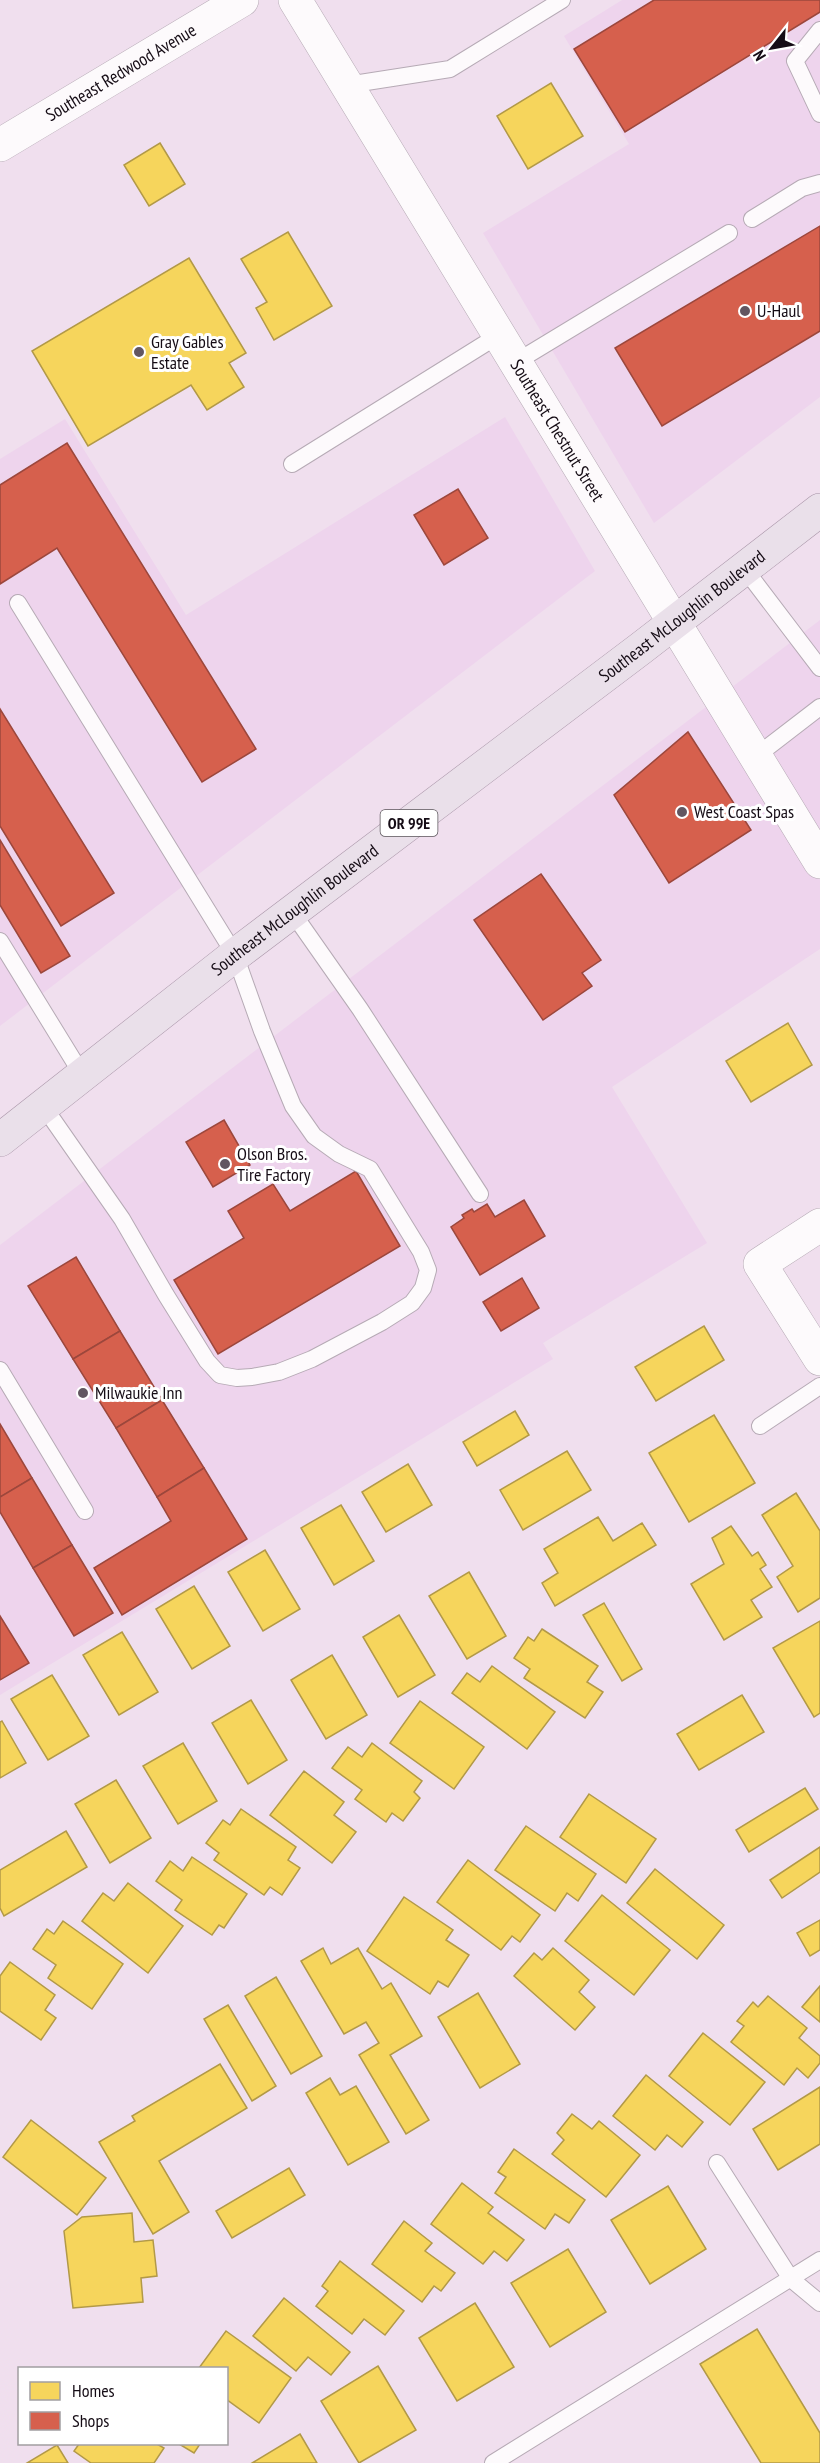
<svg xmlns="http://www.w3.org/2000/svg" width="820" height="2463" font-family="'PT Sans Narrow',sans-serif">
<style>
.built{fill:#eed4ed}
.homes{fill:#f6d55c;stroke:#b29947;stroke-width:1.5}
.shops{fill:#d6604d;stroke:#9c473c;stroke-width:1.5}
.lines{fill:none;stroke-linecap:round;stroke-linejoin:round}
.service-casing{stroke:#b6aab5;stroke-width:18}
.minor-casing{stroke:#b6aab5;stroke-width:34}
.primary-casing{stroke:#a995a8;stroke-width:34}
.service{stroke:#fdfafc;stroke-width:16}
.minor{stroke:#fdfafc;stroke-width:33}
.primary{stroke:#eae0ea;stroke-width:33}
.poi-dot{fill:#625661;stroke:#fff;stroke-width:2}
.labels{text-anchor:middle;stroke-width:6;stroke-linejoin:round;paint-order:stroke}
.shield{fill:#fff;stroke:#5b555b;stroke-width:1.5}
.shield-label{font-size:16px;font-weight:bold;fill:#150c15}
.street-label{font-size:18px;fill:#150c15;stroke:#fff}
.poi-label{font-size:18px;fill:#150c15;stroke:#fff;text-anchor:start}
</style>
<rect width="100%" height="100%" fill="#f0dfee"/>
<!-- built -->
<g class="built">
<path d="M622,0H820V397L654,523L483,233L629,144L564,36Z"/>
<path d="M505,417L595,571L0,1026V459L65,419L186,615Z"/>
<path d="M820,620V949L612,1087L707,1243L543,1343L553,1359L0,1695V1245Z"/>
</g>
<!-- homes -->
<g class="homes">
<path d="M551,83L583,136L528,169L497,116Z"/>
<path d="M160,143L185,184L149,206L124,165Z"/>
<path d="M288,232L332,306L274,340L256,308L267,302L241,259Z"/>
<path d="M189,258L246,353L229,363L244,387L207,410L191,385L88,446L32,351Z"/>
<path d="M788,1023L812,1065L751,1102L726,1061Z"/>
<path d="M704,1326L724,1360L656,1401L635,1367Z"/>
<path d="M515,1411L529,1435L477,1466L463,1442Z"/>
<path d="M714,1415L755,1483L689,1522L649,1453Z"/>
<path d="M567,1451L591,1490L523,1530L500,1490Z"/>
<path d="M408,1464L432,1505L386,1532L362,1492Z"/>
<path d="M796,1493L820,1531V1598L798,1612L777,1577L793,1566L762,1515Z"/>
<path d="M341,1505L374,1561L334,1585L301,1528Z"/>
<path d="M598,1517L613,1541L642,1523L656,1545L555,1606L542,1583L558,1573L544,1549Z"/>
<path d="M731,1526L752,1556L758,1552L766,1565L760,1569L772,1587L751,1600L762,1617L724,1640L691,1584L724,1564L712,1538Z"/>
<path d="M265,1550L300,1609L263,1631L228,1572Z"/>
<path d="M469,1572L506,1636L467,1659L429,1596Z"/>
<path d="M194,1586L230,1646L192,1669L156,1609Z"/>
<path d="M604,1603L642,1669L622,1681L583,1615Z"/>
<path d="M399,1615L435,1675L398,1697L363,1637Z"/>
<path d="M820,1621V1713L814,1717L773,1648Z"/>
<path d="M542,1629L598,1666L587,1682L603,1692L585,1718L524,1678L530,1669L514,1658L528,1637L534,1641Z"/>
<path d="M122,1632L158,1692L119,1715L83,1655Z"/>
<path d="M332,1655L367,1715L326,1739L291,1680Z"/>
<path d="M492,1666L555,1712L527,1749L452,1693L467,1673L480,1682Z"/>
<path d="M52,1675L89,1736L48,1760L11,1699Z"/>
<path d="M742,1695L764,1732L699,1770L677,1734Z"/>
<path d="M251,1700L287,1760L248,1784L212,1723Z"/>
<path d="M420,1701L484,1747L454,1789L390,1743Z"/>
<path d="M2,1721L26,1763L0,1778V1722Z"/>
<path d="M183,1743L217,1801L178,1824L143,1766Z"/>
<path d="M372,1743L422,1781L414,1792L420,1798L403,1821L392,1813L386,1822L355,1799L362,1790L332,1768L348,1747L362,1757Z"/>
<path d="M304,1771L344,1802L334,1815L356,1832L332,1863L270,1815Z"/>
<path d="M116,1780L151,1838L110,1863L75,1804Z"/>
<path d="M805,1788L818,1809L749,1852L736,1830Z"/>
<path d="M589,1794L656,1839L626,1883L560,1837Z"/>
<path d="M241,1809L296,1847L288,1860L300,1868L282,1895L270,1887L264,1895L214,1860L219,1853L206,1843L223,1820L230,1825Z"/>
<path d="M526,1826L596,1874L578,1901L567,1893L555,1911L495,1870Z"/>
<path d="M66,1831L87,1867L4,1916L0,1908V1870Z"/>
<path d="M820,1847V1872L782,1898L770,1880Z"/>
<path d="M192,1857L247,1894L224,1928L219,1925L212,1935L175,1910L182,1900L156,1881L170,1861L183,1871Z"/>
<path d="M468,1860L540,1915L520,1942L512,1936L501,1950L437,1902Z"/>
<path d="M655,1869L724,1925L697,1959L627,1903Z"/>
<path d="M128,1883L183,1926L148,1973L82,1921L103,1893L114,1901Z"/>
<path d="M602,1895L670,1950L634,1995L565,1941Z"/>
<path d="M404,1897L453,1930L446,1940L469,1955L448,1987L438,1981L430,1994L367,1951Z"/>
<path d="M820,1920V1950L810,1956L797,1933Z"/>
<path d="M63,1921L123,1964L92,2009L48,1978L56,1965L33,1949L47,1929L54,1934Z"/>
<path d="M323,1948L331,1964L358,1948L382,1989L391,1983L422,2036L390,2055L429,2120L406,2134L359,2055L379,2043L366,2022L344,2034L301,1961Z"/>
<path d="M553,1948L589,1980L579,1992L595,2007L575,2030L514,1976L534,1953L542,1960Z"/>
<path d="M10,1962L55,1995L45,2010L56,2018L41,2040L0,2011V1976Z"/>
<path d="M276,1977L322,2056L291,2074L245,1996Z"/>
<path d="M820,1986V2022L802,2007Z"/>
<path d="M478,1993L520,2064L480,2088L438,2017Z"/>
<path d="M768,1996L807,2028L799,2038L820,2056V2063L808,2078L797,2068L784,2085L731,2042L744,2026L737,2021L753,2002L758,2007Z"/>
<path d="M228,2005L276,2086L252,2101L204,2019Z"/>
<path d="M703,2033L765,2082L730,2125L669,2076Z"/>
<path d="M220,2064L247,2108L159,2161L189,2212L153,2234L99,2142L135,2121L132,2116Z"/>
<path d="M646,2075L703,2122L682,2147L667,2135L655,2150L613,2116Z"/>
<path d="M330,2078L340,2095L356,2086L389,2142L348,2165L306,2093Z"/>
<path d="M820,2087V2144L778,2170L753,2129Z"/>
<path d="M572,2114L592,2129L599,2121L640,2155L606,2197L552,2154L564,2140L557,2133Z"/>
<path d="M31,2120L106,2178L77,2215L3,2157Z"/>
<path d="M514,2149L585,2200L569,2223L555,2214L545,2229L495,2193L506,2177L498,2172Z"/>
<path d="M289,2168L305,2195L232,2238L216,2211Z"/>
<path d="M462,2183L493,2207L488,2213L524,2240L507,2261L494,2251L483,2264L431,2224Z"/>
<path d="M668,2186L706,2249L650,2284L611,2220Z"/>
<path d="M132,2213L134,2242L153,2240L157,2276L141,2278L143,2302L73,2308L64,2231L82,2217Z"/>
<path d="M404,2221L432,2243L425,2251L455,2273L441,2291L434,2286L422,2302L372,2264Z"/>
<path d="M568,2249L606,2312L550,2347L511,2283Z"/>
<path d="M340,2261L404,2311L385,2335L364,2319L352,2334L316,2306L328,2291L322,2286Z"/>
<path d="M284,2298L350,2352L331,2375L308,2357L296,2371L253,2336Z"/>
<path d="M475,2303L514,2367L457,2401L419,2338Z"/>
<path d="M757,2329L820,2433V2463H761L700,2364Z"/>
<path d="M226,2331L291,2378L259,2423L226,2399V2368H199Z"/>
<path d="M378,2366L416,2430L359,2463L321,2401Z"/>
<path d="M300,2434L317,2463H252Z"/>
<path d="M79,2444H157L164,2448L154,2463H91L74,2451Z"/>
<path d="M179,2444H200L194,2453Z"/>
<path d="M57,2445L68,2463H27Z"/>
</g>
<!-- shops -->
<g class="shops">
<path d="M654,0H820V12L625,132L574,49Z"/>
<path d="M820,226V331L662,426L615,348Z"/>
<path d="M67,443L256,749L202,782L57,548L0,584V485Z"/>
<path d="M458,489L488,538L444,565L414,515Z"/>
<path d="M0,709L114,893L61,926L0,826Z"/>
<path d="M688,732L751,830L669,883L614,795Z"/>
<path d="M0,840L70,956L41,973L0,905Z"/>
<path d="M541,874L601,960L582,973L592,986L543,1020L474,920Z"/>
<path d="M224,1120L250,1165L213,1187L186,1142Z"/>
<path d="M356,1171L400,1246L218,1354L174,1280L244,1238L228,1211L273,1184L290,1211Z"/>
<path d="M524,1200L545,1236L480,1275L451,1227L464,1218L462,1215L472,1209L474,1212L487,1204L495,1217Z"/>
<path d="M76,1257L120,1331L73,1359L28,1286Z"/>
<path d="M522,1278L539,1308L501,1331L483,1302Z"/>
<path d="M120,1331L162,1400L116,1428L73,1359Z"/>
<path d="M162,1400L204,1468L157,1497L116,1428Z"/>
<path d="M0,1424L32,1478L0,1497Z"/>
<path d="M204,1468L247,1539L122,1615L94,1568L171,1521L157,1497Z"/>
<path d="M32,1478L72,1545L33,1568L0,1512V1497Z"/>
<path d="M72,1545L113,1613L74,1636L33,1568Z"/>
<path d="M0,1616L29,1663L0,1680Z"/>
</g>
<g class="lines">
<defs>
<g id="service">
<path d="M820,30L795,61L820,114"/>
<path d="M347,85L450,69L562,0"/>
<path d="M752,219L802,188L820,183"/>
<path d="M516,362L729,233"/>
<path d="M292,464L499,335"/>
<path d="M744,568L820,668"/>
<path d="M18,603L235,955L262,1031L293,1106L314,1136L339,1154L370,1169L421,1252L428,1270L423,1288L412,1303L382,1322L312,1359L279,1372L252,1377L237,1378L220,1375L207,1361L166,1295L122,1219L44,1107"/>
<path d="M755,757L820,707"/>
<path d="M292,912L360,1009L480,1194"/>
<path d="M0,941L83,1076"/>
<path d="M0,1370L85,1511"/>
<path d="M760,1426L820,1386"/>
<path d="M717,2163L791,2279L820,2303"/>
<path d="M493,2463L820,2260"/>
</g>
<g id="minor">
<path id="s1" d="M295,0L820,862"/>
<path id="s2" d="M0,145L242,0"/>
<path d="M820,1225L760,1264L820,1359"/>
</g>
<g id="primary">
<path id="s3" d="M0,1140L235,955L640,649L820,510"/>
</g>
</defs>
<!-- service casing -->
<use href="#service" class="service-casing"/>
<!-- minor casing -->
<use href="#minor" class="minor-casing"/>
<!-- primary casing -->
<use href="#primary" class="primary-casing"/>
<!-- service -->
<use href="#service" class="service"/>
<!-- minor -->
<use href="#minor" class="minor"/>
<!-- primary -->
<use href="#primary" class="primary"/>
</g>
<!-- markers -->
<g class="poi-dot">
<circle cx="745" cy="311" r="6"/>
<circle cx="139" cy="352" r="6"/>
<circle cx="682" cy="812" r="6"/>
<circle cx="225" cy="1164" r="6"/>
<circle cx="83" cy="1393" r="6"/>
</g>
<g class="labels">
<!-- shield labels -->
<rect class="shield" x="380.5" y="810" width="57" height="26" rx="4.5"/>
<g class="shield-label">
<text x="409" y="829">OR 99E</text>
</g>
<!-- street labels -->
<g class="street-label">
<text dy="6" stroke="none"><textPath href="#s2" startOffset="141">Southeast Redwood Avenue</textPath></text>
<text dy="6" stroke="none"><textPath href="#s1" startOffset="504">Southeast Chestnut Street</textPath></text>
<text dy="6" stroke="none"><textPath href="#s3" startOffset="860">Southeast McLoughlin Boulevard</textPath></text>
<text dy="6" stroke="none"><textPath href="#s3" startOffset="374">Southeast McLoughlin Boulevard</textPath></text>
</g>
<!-- poi labels -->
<g class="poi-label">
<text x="757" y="317">U-Haul</text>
<text x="151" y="348">Gray Gables<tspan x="151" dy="21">Estate</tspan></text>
<text x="694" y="818">West Coast Spas</text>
<text x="237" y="1160">Olson Bros.<tspan x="237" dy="21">Tire Factory</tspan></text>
<text x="95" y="1399">Milwaukie Inn</text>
</g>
</g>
<!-- legend -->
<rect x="18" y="2367" width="210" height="78" fill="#ffffff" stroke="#a19ea1" stroke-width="1.5"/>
<rect x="30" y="2382" width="30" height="18" fill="#f6d55c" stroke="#a19ea1" stroke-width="1.5"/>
<text x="72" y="2397" font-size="18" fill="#150c15">Homes</text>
<rect x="30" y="2412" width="30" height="18" fill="#d6604d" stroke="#a19ea1" stroke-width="1.5"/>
<text x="72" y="2427" font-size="18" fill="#150c15">Shops</text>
<!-- north arrow -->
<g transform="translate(772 48) rotate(239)" stroke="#ffffff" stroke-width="4.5" paint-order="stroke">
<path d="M0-4.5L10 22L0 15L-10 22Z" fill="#150c15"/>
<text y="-9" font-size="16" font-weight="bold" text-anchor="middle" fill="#150c15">N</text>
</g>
</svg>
